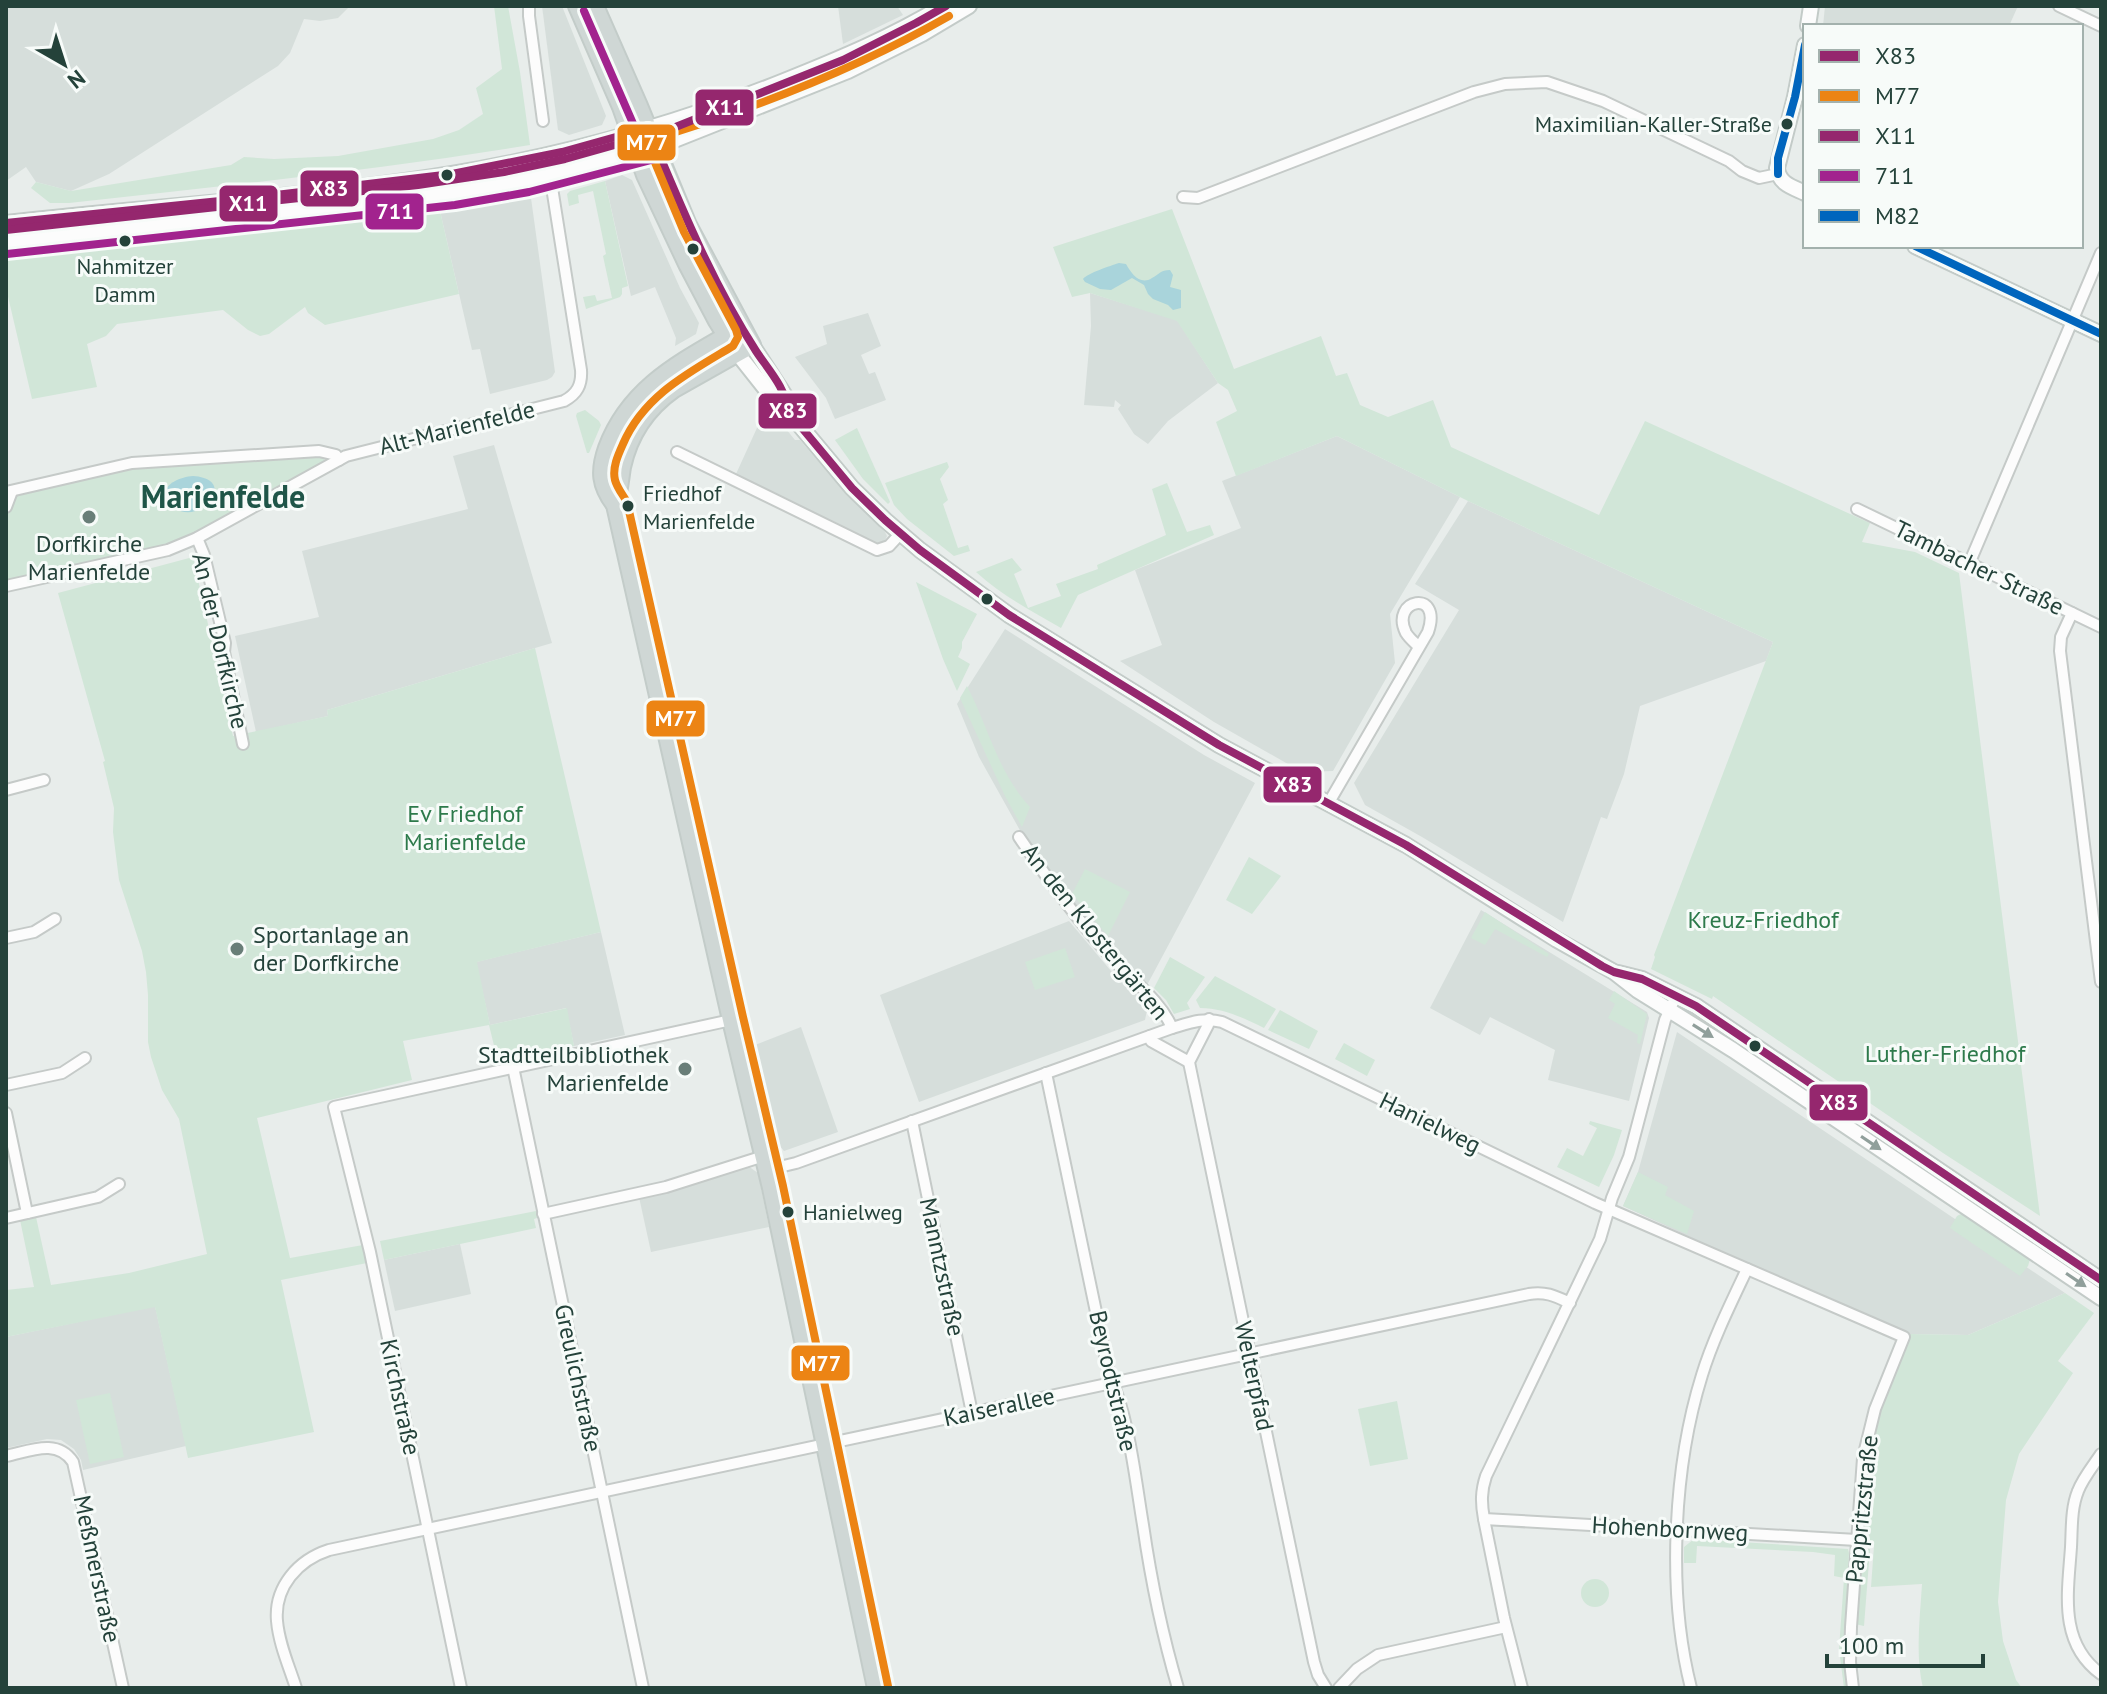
<svg xmlns="http://www.w3.org/2000/svg" width="2107" height="1694" font-family="'PT Sans',sans-serif">
<style>
.built{fill:#d6dedb}
.green{fill:#d1e6d8}
.water{fill:#a9d4db}
.lines{fill:none;stroke-linecap:round;stroke-linejoin:round}
.street-casing{stroke:#c5cac8;stroke-width:14}
.secondary-casing{stroke:#c3cbc8;stroke-width:18}
.primary-casing{stroke:#c3ccc9;stroke-width:20}
.street{stroke:#fcfcfc;stroke-width:10}
.secondary{stroke:#fcfcfc;stroke-width:14}
.primary{stroke:#cfd7d5;stroke-width:16}
.bus-1-casing{stroke:#f7fbf9;stroke-width:14}
.bus-2-casing{stroke:#f7fbf9;stroke-width:14}
.bus-3-casing{stroke:#f7fbf9;stroke-width:14}
.bus-4-casing{stroke:#f7fbf9;stroke-width:14}
.bus-5-casing{stroke:#f7fbf9;stroke-width:14}
.bus-1{stroke:#95276e;stroke-width:8}
.bus-2{stroke:#ec8414;stroke-width:8}
.bus-3{stroke:#95276e;stroke-width:8}
.bus-4{stroke:#a2238e;stroke-width:8}
.bus-5{stroke:#0065bd;stroke-width:8}
.oneway{fill:#909f9b}
.bus-dot{fill:#24423a;stroke:#f7fbf9;stroke-width:3}
.poi-dot{fill:#697e78;stroke:#f7fbf9;stroke-width:3}
.labels{text-anchor:middle;stroke-width:6;stroke-linejoin:round;paint-order:stroke}
.bus-label{font-size:22px;fill:#24423a;stroke:#f7fbf9;text-anchor:start}
.street-label{font-size:24px;fill:#24423a;stroke:#f7fbf9}
.poi-label{font-size:24px;fill:#24423a;stroke:#f7fbf9}
.park-label{font-size:24px;fill:#2d7a4b;stroke:#f7fbf9}
.district-label{font-size:32px;font-weight:bold;fill:#1f5548;stroke:#f7fbf9}
.line-badge{stroke:#f7fbf9;stroke-width:3}
.badge-label{font-size:22px;text-anchor:middle;font-weight:bold;fill:#fff}
</style>
<rect width="100%" height="100%" fill="#e8edeb"/>
<!-- built -->
<g class="built">
<path d="M6,6H350L338,18L320,21L304,19L290,53L278,66L109,174L71,191L36,182L26,167L6,181Z"/>
<path d="M542,6H562L606,116L602,125L569,135L558,130Z"/>
<path d="M838,6H897L903,15L843,44Z"/>
<path d="M1825,6H2018L2009,26H1823Z"/>
<path d="M622,175L632,180L680,288L699,323L696,334L675,346L676,338L655,287L631,296L605,181Z"/>
<path d="M531,198L555,372L552,377L547,380L490,394L480,349L472,350L440,211Z"/>
<path d="M1090,293L1177,320L1218,383L1168,421L1148,444L1134,434L1118,409L1121,405L1115,400L1114,407L1084,405L1091,326Z"/>
<path d="M868,313L881,346L861,355L869,374L875,372L886,400L835,419L826,398L795,357L827,344L823,326Z"/>
<path d="M767,406L795,440H800L841,488L885,532L887,536L884,543L876,544L736,474Z"/>
<path d="M1337,436L1460,497L1390,614L1395,663L1333,771L1302,772L1214,722L1120,661L1162,645L1135,570L1241,528L1222,481Z"/>
<path d="M494,445L552,643L327,710L328,716L256,732L235,636L319,617L302,551L468,509L453,456Z"/>
<path d="M1468,501L1773,642L1766,661L1640,706L1624,774L1607,819L1601,817L1563,922L1422,837L1365,805L1354,783L1459,610L1415,584Z"/>
<path d="M1005,629L1204,755L1255,783L1146,987L1110,950L1081,915L1022,834L979,757L957,704Z"/>
<path d="M1481,910L1647,1012L1649,1018L1629,1101L1548,1080L1555,1050L1490,1017L1480,1035L1430,1008Z"/>
<path d="M1069,921L1111,971L1148,1005L1145,1020L919,1102L880,995Z"/>
<path d="M601,932L625,1035L574,1046L566,1008L490,1025L476,962Z"/>
<path d="M801,1027L838,1132L784,1151L778,1144L755,1045Z"/>
<path d="M1677,1032L2065,1293L1968,1335L1910,1334L1781,1279L1623,1206L1638,1172Z"/>
<path d="M748,1166L758,1173L769,1227L651,1252L639,1197Z"/>
<path d="M460,1244L471,1294L395,1311L384,1260Z"/>
<path d="M155,1306L186,1446L83,1470L81,1460L74,1449L61,1440L47,1439L6,1448V1337Z"/>
</g>
<!-- green -->
<g class="green">
<path d="M494,6H508L520,72L530,145C377,170 223,186 69,203H50L31,188L36,182L71,191L231,165L244,157L274,159L338,156L433,139L459,130L483,114L476,88L502,69Z"/>
<path d="M605,181L628,286L622,288V294L620,297L586,309L583,297L595,295L597,301L612,298L603,256L606,254L593,191L578,195L579,203L569,206L567,194L570,191Z"/>
<path d="M292,201V205L69,229V224Z"/>
<path d="M1172,209L1234,369L1321,336L1336,376L1347,373L1360,405L1388,417L1433,400L1451,447L1599,515L1645,421L1870,523L1862,542L1915,552L1959,573L2040,1216L1943,1153L1713,996L1712,999L1651,969L1655,957L1654,955L1773,642L1468,501L1337,436L1236,476L1216,422L1237,411L1228,390L1218,383L1177,321L1090,293L1072,297L1053,247Z"/>
<path d="M440,211L459,294L325,325L308,313L305,307L269,334L260,336L248,330L223,310L117,324L106,336L87,344L97,387L32,399L6,288V259Z"/>
<path d="M585,410L599,421L601,425L589,453H587L576,416L577,413Z"/>
<path d="M857,428L890,502L888,504L863,479L835,440Z"/>
<path d="M319,456L325,458L324,462L203,528L178,540L145,551L6,580V498L134,468Z"/>
<path d="M947,462L949,467L940,479L948,500L943,504L958,548L968,545L970,551L954,556L907,519L894,505L885,483Z"/>
<path d="M1167,483L1187,532L1210,525L1214,535L1078,595L1061,628C1031,611 1001,595 976,572L1012,558L1022,570L1014,574L1028,608L1061,596L1056,584L1098,569L1097,565L1166,535L1152,489Z"/>
<path d="M193,557L233,736L328,716L327,710L535,648L601,932L477,962L490,1025L567,1008L574,1046L498,1062L489,1025L403,1041L412,1080L257,1118L290,1258L363,1245L367,1263L281,1280L314,1432L188,1458L155,1307L6,1337V1290L34,1287L20,1220L36,1217L51,1285L129,1273L207,1254L179,1119L162,1090L151,1057L148,1042V995L146,972L142,951L119,880L113,832L114,808L103,762L105,761L58,593Z"/>
<path d="M916,582L977,614L962,642V648L958,657L970,664L957,691L943,659Z"/>
<path d="M967,686C988,726 998,773 1030,807L1022,827L1005,796L960,698Z"/>
<path d="M1249,857L1281,876L1252,914L1226,900Z"/>
<path d="M1085,869L1130,892L1108,936L1072,894Z"/>
<path d="M1485,912L1549,954L1547,957L1495,929L1485,945L1471,938Z"/>
<path d="M1065,948L1075,977L1035,990L1025,962Z"/>
<path d="M1170,957L1205,977L1187,1003L1190,1009L1174,1014L1166,1000L1154,988Z"/>
<path d="M1215,976L1276,1009L1264,1028C1244,1018 1223,1008 1200,1008L1196,1000Z"/>
<path d="M1614,991L1647,1014L1640,1044L1637,1043L1638,1035L1608,1018L1615,1004L1609,1000Z"/>
<path d="M1280,1010L1318,1031L1309,1049L1268,1030Z"/>
<path d="M1344,1043L1375,1060L1367,1076L1335,1059Z"/>
<path d="M1590,1121L1622,1130L1614,1155L1599,1187L1557,1167L1567,1148L1583,1156L1597,1128L1589,1124Z"/>
<path d="M1638,1172L1668,1187L1665,1195L1694,1211L1687,1234L1623,1206Z"/>
<path d="M536,1211L537,1218L534,1219L536,1228L384,1260L380,1241Z"/>
<path d="M1965,1212L2031,1256L2028,1266L2020,1276L1950,1228L1957,1216Z"/>
<path d="M2065,1293L2094,1313L2058,1361L2073,1373L2019,1454L2006,1500L1998,1602L2003,1641L2016,1680L2022,1688H1923C1915,1655 1920,1618 1922,1584L1871,1587L1874,1546L1861,1545C1863,1508 1864,1470 1872,1434C1880,1399 1896,1367 1910,1334L1968,1335Z"/>
<path d="M110,1393L124,1457L90,1464L76,1400Z"/>
<path d="M1397,1401L1408,1459L1370,1466L1358,1409Z"/>
<path d="M1694,1539L1848,1549L1849,1553L1844,1652L1847,1688H1844L1839,1649L1844,1578L1834,1576L1835,1555L1813,1552L1697,1546L1696,1563H1684V1547Z"/>
<path d="M1860,1549H1870L1864,1626L1855,1624Z"/>
<circle cx="1595" cy="1593" r="14"/>
</g>
<!-- water -->
<g class="water">
<path d="M1119,263L1126,264C1131,273 1140,286 1152,278C1160,274 1160,270 1170,270L1173,275L1170,287L1181,290V308L1173,310L1168,305L1153,299L1148,294L1144,285L1132,278L1111,290L1100,289L1085,282L1083,279C1088,273 1110,266 1119,263Z"/>
<path d="M193,476C240,479 200,528 173,507C152,490 176,477 193,476Z"/>
</g>
<g class="lines">
<defs>
<g id="street">
<path d="M529,6V16L543,121"/>
<path d="M2059,6L2101,26"/>
<path d="M1183,197L1198,198L1474,92L1505,84L1547,82L1603,101L1729,161L1742,171L1759,178L1778,174"/>
<path d="M677,452L877,550L889,546L900,534"/>
<path d="M6,492L132,463L319,451L336,455L339,460"/>
<path d="M6,507L12,491"/>
<path d="M1857,509L2101,627"/>
<path d="M197,538L204,555L225,643L224,652L243,744"/>
<path d="M1969,564L2101,253"/>
<path d="M6,586L168,550L197,538L346,456L564,401C577,394 582,385 581,370L550,175"/>
<path d="M2072,613L2061,637L2060,651L2101,982"/>
<path d="M6,790L44,780"/>
<path d="M1328,804L1428,632C1443,588 1389,599 1406,633C1409,638 1415,643 1419,647"/>
<path d="M1019,837C1047,878 1077,920 1111,957C1131,980 1160,999 1172,1028"/>
<path d="M6,938L34,932L55,919"/>
<path d="M1209,1019L1208,1025L1189,1062L1190,1067L1314,1662L1318,1675L1326,1688"/>
<path d="M1150,1036L1151,1041L1189,1062"/>
<path d="M513,1067L643,1688"/>
<path d="M1046,1073L1109,1374C1129,1417 1135,1477 1143,1525C1151,1580 1162,1634 1178,1688"/>
<path d="M6,1085L62,1073L85,1058"/>
<path d="M6,1113L27,1213"/>
<path d="M912,1121L972,1413"/>
<path d="M767,1170L796,1163L1172,1028C1189,1023 1204,1017 1222,1022L1595,1203L1904,1337L1875,1409L1863,1458L1851,1627L1850,1662L1853,1688"/>
<path d="M543,1214L666,1187L764,1156"/>
<path d="M6,1218L98,1197L119,1184"/>
<path d="M2101,1454C2093,1466 2083,1478 2078,1491C2071,1508 2072,1528 2071,1547C2068,1592 2058,1643 2101,1674"/>
<path d="M6,1456C30,1451 57,1438 73,1462L123,1688"/>
<path d="M1484,1519L1857,1540"/>
<path d="M296,1688C289,1666 279,1644 277,1621C274,1587 298,1560 329,1550L1529,1294C1545,1291 1555,1296 1570,1303"/>
<path d="M461,1688L370,1252L334,1107L731,1020"/>
<path d="M1339,1688L1357,1669L1378,1655L1506,1627"/>
<path d="M1522,1688L1504,1618L1484,1519C1481,1503 1481,1491 1486,1476L1600,1239L1612,1198L1629,1157L1665,1020L1676,996"/>
<path d="M1691,1688C1667,1594 1673,1468 1702,1375C1713,1339 1731,1303 1747,1269"/>
</g>
<g id="secondary">
<path d="M1808,26L1811,6"/>
<path d="M1805,45L1795,97L1777,168C1779,184 1792,187 1805,193"/>
<path d="M6,223C154,206 305,198 452,174C565,155 677,124 784,81C839,59 892,37 943,6"/>
<path d="M6,242L420,197L506,184L568,171L672,141L848,71L922,34L969,6"/>
<path d="M1915,246L2101,334"/>
<path d="M752,345L787,399V410"/>
<path d="M737,353L779,406L787,410L852,488L885,520L920,550L1009,615L1219,745L1406,845L1557,940L1614,972L1637,990L1733,1050L2101,1298"/>
<path d="M1618,973L1642,979L1696,1006L2101,1280"/>
</g>
<g id="primary">
<path d="M577,6L621,107L645,175L687,264L717,321L732,345"/>
<path d="M595,6L639,106L688,225L752,345L674,389C647,408 629,435 622,467C620,480 619,493 615,505"/>
<path d="M741,327C686,360 631,384 607,448C599,471 600,485 615,505L731,1020L771,1188L876,1688"/>
</g>
</defs>
<!-- street casing -->
<use href="#street" class="street-casing"/>
<!-- secondary casing -->
<use href="#secondary" class="secondary-casing"/>
<!-- primary casing -->
<use href="#primary" class="primary-casing"/>
<!-- street -->
<use href="#street" class="street"/>
<!-- secondary -->
<use href="#secondary" class="secondary"/>
<!-- primary -->
<use href="#primary" class="primary"/>
<defs>
<g id="bus-1">
<path d="M648,128C680,204 711,281 756,351C767,368 787,389 787,410L852,488L885,520L920,550L1009,615L1219,745L1406,845L1602,966L1614,972L1642,979L1696,1006L2101,1280"/>
<path d="M6,223L259,197L452,174L562,152L648,128"/>
</g>
<path id="bus-2" d="M888,1686L783,1186L743,1017L627,502C623,495 617,488 615,480C612,468 618,455 623,444C644,395 690,372 733,346L738,337L736,330L684,232L646,141C751,110 853,71 949,16"/>
<path id="bus-3" d="M6,230L418,185L504,172L565,159L668,130L843,60L916,23L946,6"/>
<g id="bus-4">
<path d="M584,11L645,151"/>
<path d="M7,254L455,205L529,192L659,158"/>
</g>
<g id="bus-5">
<path d="M1778,174V158L1795,97L1805,45"/>
<path d="M1915,246L2101,334"/>
</g>
</defs>
<!-- bus-1 casing -->
<use href="#bus-1" class="bus-1-casing"/>
<!-- bus-2 casing -->
<use href="#bus-2" class="bus-2-casing"/>
<!-- bus-3 casing -->
<use href="#bus-3" class="bus-3-casing"/>
<!-- bus-4 casing -->
<use href="#bus-4" class="bus-4-casing"/>
<!-- bus-5 casing -->
<use href="#bus-5" class="bus-5-casing"/>
<!-- bus-1 -->
<use href="#bus-1" class="bus-1"/>
<!-- bus-2 -->
<use href="#bus-2" class="bus-2"/>
<!-- bus-3 -->
<use href="#bus-3" class="bus-3"/>
<!-- bus-4 -->
<use href="#bus-4" class="bus-4"/>
<!-- bus-5 -->
<use href="#bus-5" class="bus-5"/>
</g>
<!-- one-way arrows -->
<defs><path id="oneway-solid" d="M-6-.8H1V-3.2L6.5 0L1 3.2V.8H-6Z" transform="scale(2)"/></defs>
<g class="oneway">
<use href="#oneway-solid" transform="translate(1703 1031) rotate(32)"/>
<use href="#oneway-solid" transform="translate(1871 1143) rotate(34)"/>
<use href="#oneway-solid" transform="translate(2076 1280) rotate(34)"/>
</g>
<!-- markers -->
<g class="bus-dot">
<circle cx="1787" cy="124" r="7"/>
<circle cx="447" cy="175" r="7"/>
<circle cx="125" cy="241" r="7"/>
<circle cx="693" cy="249" r="7"/>
<circle cx="628" cy="506" r="7"/>
<circle cx="987" cy="599" r="7"/>
<circle cx="1755" cy="1046" r="7"/>
<circle cx="788" cy="1212" r="7"/>
</g>
<g class="poi-dot">
<circle cx="89" cy="517" r="8"/>
<circle cx="237" cy="949" r="8"/>
<circle cx="685" cy="1069" r="8"/>
</g>
<g class="labels">
<!-- bus labels -->
<g class="bus-label">
<text x="1772" y="132" text-anchor="end">Maximilian-Kaller-Straße</text>
<text x="125" y="274" text-anchor="middle">Nahmitzer<tspan x="125" dy="28">Damm</tspan></text>
<text x="643" y="501">Friedhof<tspan x="643" dy="28">Marienfelde</tspan></text>
<text x="803" y="1220">Hanielweg</text>
</g>
<!-- street labels -->
<g class="street-label">
<text transform="translate(457 428) rotate(-14)" y="8">Alt-Marienfelde</text>
<text transform="translate(1979 568) rotate(26)" y="8">Tambacher Straße</text>
<text transform="translate(220 641) rotate(77)" y="8">An der Dorfkirche</text>
<text transform="translate(1095 932) rotate(51)" y="8">An den Klostergärten</text>
<text transform="translate(1430 1123) rotate(26)" y="8">Hanielweg</text>
<text transform="translate(942 1267) rotate(78)" y="8">Manntzstraße</text>
<text transform="translate(1254 1376) rotate(78)" y="8">Welterpfad</text>
<text transform="translate(578 1378) rotate(78)" y="8">Greulichstraße</text>
<text transform="translate(1113 1381) rotate(77)" y="8">Beyrodtstraße</text>
<text transform="translate(400 1397) rotate(78)" y="8">Kirchstraße</text>
<text transform="translate(999 1407) rotate(-12)" y="8">Kaiserallee</text>
<text transform="translate(1862 1509) rotate(-84)" y="8">Pappritzstraße</text>
<text transform="translate(1670 1529) rotate(3)" y="8">Hohenbornweg</text>
<text transform="translate(97 1569) rotate(78)" y="8">Meßmerstraße</text>
</g>
<!-- poi labels -->
<g class="poi-label">
<text x="89" y="552">Dorfkirche<tspan x="89" dy="28">Marienfelde</tspan></text>
<text x="253" y="943" text-anchor="start">Sportanlage an<tspan x="253" dy="28">der Dorfkirche</tspan></text>
<text x="669" y="1063" text-anchor="end">Stadtteilbibliothek<tspan x="669" dy="28">Marienfelde</tspan></text>
</g>
<!-- park labels -->
<g class="park-label">
<text x="465" y="822">Ev Friedhof<tspan x="465" dy="28">Marienfelde</tspan></text>
<text x="1763" y="928">Kreuz-Friedhof</text>
<text x="1945" y="1062">Luther-Friedhof</text>
</g>
<!-- district labels -->
<g class="district-label">
<text x="223" y="508">Marienfelde</text>
</g>
</g>
<g class="line-badge">
<rect x="694" y="88" width="61" height="39" rx="8" fill="#95276e"/>
<rect x="616" y="123" width="61" height="39" rx="8" fill="#ec8414"/>
<rect x="299" y="169" width="61" height="39" rx="8" fill="#95276e"/>
<rect x="218" y="184" width="61" height="39" rx="8" fill="#95276e"/>
<rect x="364" y="192" width="61" height="39" rx="8" fill="#a2238e"/>
<rect x="757" y="392" width="61" height="38" rx="8" fill="#95276e"/>
<rect x="645" y="699" width="61" height="39" rx="8" fill="#ec8414"/>
<rect x="1262" y="765" width="61" height="39" rx="8" fill="#95276e"/>
<rect x="1808" y="1083" width="61" height="39" rx="8" fill="#95276e"/>
<rect x="790" y="1344" width="61" height="38" rx="8" fill="#ec8414"/>
</g>
<g class="badge-label">
<text x="725" y="115">X11</text>
<text x="647" y="150">M77</text>
<text x="329" y="196">X83</text>
<text x="248" y="211">X11</text>
<text x="395" y="219">711</text>
<text x="788" y="418">X83</text>
<text x="676" y="726">M77</text>
<text x="1293" y="792">X83</text>
<text x="1839" y="1110">X83</text>
<text x="820" y="1371">M77</text>
</g>
<!-- border -->
<rect width="2107" height="1694" fill="none" stroke="#24423a" stroke-width="16"/>
<!-- legend -->
<rect x="1803" y="24" width="280" height="224" fill="#f7fbf9" stroke="#a3b1ad" stroke-width="2"/>
<rect x="1819" y="50" width="40" height="12" fill="#95276e" stroke="#a3b1ad" stroke-width="2"/>
<text x="1875" y="64" font-size="24" fill="#24423a">X83</text>
<rect x="1819" y="90" width="40" height="12" fill="#ec8414" stroke="#a3b1ad" stroke-width="2"/>
<text x="1875" y="104" font-size="24" fill="#24423a">M77</text>
<rect x="1819" y="130" width="40" height="12" fill="#95276e" stroke="#a3b1ad" stroke-width="2"/>
<text x="1875" y="144" font-size="24" fill="#24423a">X11</text>
<rect x="1819" y="170" width="40" height="12" fill="#a2238e" stroke="#a3b1ad" stroke-width="2"/>
<text x="1875" y="184" font-size="24" fill="#24423a">711</text>
<rect x="1819" y="210" width="40" height="12" fill="#0065bd" stroke="#a3b1ad" stroke-width="2"/>
<text x="1875" y="224" font-size="24" fill="#24423a">M82</text>
<!-- north arrow -->
<g transform="translate(64 64) rotate(141)" stroke="#f7fbf9" stroke-width="6" paint-order="stroke">
<path d="M0-6L14 30L0 20L-14 30Z" fill="#24423a"/>
<text y="-12" font-size="22" font-weight="bold" text-anchor="middle" fill="#24423a">N</text>
</g>
<!-- scale -->
<path d="M1827 1654v12h156v-12" fill="none" stroke="#24423a" stroke-width="4"/>
<text x="1839" y="1654" font-size="24" fill="#24423a" stroke="#f7fbf9" stroke-width="6" paint-order="stroke">100 m</text>
</svg>
